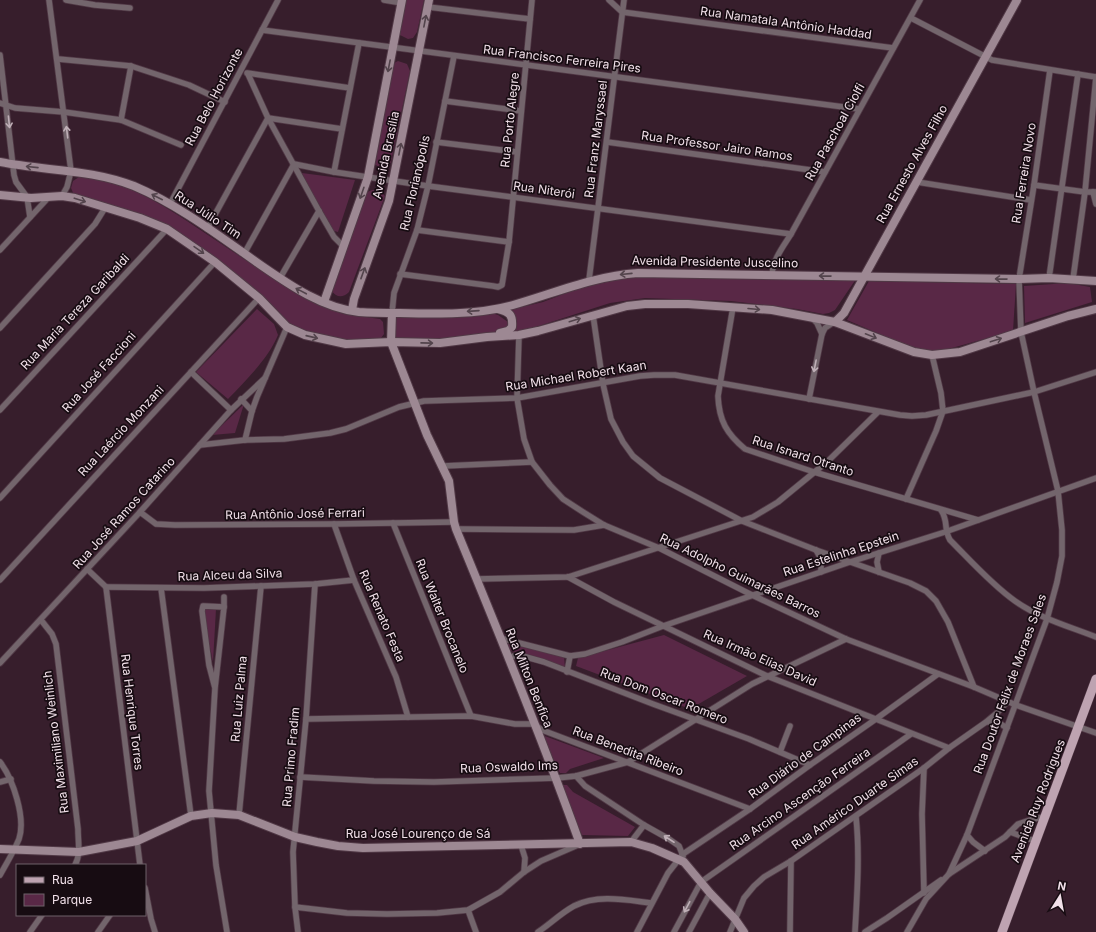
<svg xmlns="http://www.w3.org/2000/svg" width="1096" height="932" font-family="Inter,sans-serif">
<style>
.green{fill:#592846}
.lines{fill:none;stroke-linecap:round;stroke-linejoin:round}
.street-casing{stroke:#513946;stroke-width:7}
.secondary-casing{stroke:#513946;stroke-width:10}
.primary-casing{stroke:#513946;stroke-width:10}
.street{stroke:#73656c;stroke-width:5.5}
.secondary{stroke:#9d8893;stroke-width:8}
.primary{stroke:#bea3b1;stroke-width:9}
.oneway{stroke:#53444c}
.oneway2{stroke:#bfafb7}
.labels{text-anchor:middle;stroke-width:3.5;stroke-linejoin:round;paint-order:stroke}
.street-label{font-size:12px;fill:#f1e0e9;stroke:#170c12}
</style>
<rect width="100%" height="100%" fill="#371e2c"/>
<!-- green -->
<g class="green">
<path d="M404,0H424L417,32L413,38L408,39L400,35L399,32Z"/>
<path d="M398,61L407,64L410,71L391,162C386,170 378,168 372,162L394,63Z"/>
<path d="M302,173L355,180L338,232L330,230Z"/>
<path d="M79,177C133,182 167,208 211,237C239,256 267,274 295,293L318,305L344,314L380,319L383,322L384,334L381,338L376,340L346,341L327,339L287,326L166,227L105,203L74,195L71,188L73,181Z"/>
<path d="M372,190H379L385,196L349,292C342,299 336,297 331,290L365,193Z"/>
<path d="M634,276L713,278L856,279L835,310L829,313L823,314L797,309L731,301L645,298L610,303L523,331L514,332C518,323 515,318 509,310L543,302L587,285Z"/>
<path d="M869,281L1016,284L1013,331L941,351H928L912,348L847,320Z"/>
<path d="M1068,283L1090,287L1092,302L1025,323L1024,286Z"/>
<path d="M257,309L274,324L278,335C268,359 246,380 228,399L196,372Z"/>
<path d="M492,313L498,315L508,322V326L503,332L447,338L394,339L393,322L397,318Z"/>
<path d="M244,404L235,433L212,435Z"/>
<path d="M202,608L216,609L213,662Z"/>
<path d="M664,635L747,676L690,709L576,666L578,658Z"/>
<path d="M507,641L564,656L565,668L506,649Z"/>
<path d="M542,735L604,758L570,769L566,773H560Z"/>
<path d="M561,785H567L573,792L635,827L628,836L582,835Z"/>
</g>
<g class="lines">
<defs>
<g id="street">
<path d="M49,0L71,171L67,187L62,196"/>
<path d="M66,0L95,5L130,8"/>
<path d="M384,0L402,3"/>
<path d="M609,0L622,12L893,48"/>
<path d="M428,7L530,19"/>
<path d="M911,18L992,60L1096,77"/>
<path d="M262,30C461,57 660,82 859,109"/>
<path d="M0,55L14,175L16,182L27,197L30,217"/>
<path d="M58,59L131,66L189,85L225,102"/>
<path d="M247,73L350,88"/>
<path d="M248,74L268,118L319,211L334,237L344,247"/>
<path d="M445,101L521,111"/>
<path d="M0,103L15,108L64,112L121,120L181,145"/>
<path d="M121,120L131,66"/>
<path d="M436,142L517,152"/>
<path d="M607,142L825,172"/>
<path d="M334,172L359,43"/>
<path d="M917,182L1031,200"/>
<path d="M1034,185L1085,192H1096"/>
<path d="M1093,192L1096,204"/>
<path d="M170,204L278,0"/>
<path d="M207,229L268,118L342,129"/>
<path d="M417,230L509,242"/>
<path d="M0,250L48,198"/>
<path d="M244,254L294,164L334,172L428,186L791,234"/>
<path d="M400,274L493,286L498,287L502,285L509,242L532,0"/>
<path d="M772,275C773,259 783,247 791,234L920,0"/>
<path d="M280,278L319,211"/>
<path d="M1049,278L1078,74"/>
<path d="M1073,279L1085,192L1096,77"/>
<path d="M589,280L624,0"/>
<path d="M733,307L718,396C719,421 727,434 745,449L814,472L978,520"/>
<path d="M392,313L394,293L417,230L428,186L454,56"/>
<path d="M593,315L603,384L611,419L623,442L633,456L660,478L742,521L816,550L910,583L926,591L936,601L948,622L974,687"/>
<path d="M812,318L817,323L822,334"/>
<path d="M0,328L95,224L105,208"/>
<path d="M519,335L517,398L524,439L532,462L550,485L563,499L583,512L604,525L659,548L752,595L846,639L974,687L1016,705L1096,733"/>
<path d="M191,372L231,410"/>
<path d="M241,399L252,411"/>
<path d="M809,399L822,334L825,328L834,322"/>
<path d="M0,410L167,229"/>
<path d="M245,440L252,411L257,397L287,327"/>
<path d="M200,445L245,440L284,439L330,433L346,429L399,407L424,401L517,398L640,376L654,375H675L900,415L912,416L926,415L1034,392L1096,372"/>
<path d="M443,466L532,462"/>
<path d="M0,498L215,262"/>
<path d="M906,499L936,431L943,411L941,393L932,355"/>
<path d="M941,510C949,522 943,528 950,540C970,560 992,585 1015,601C1039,618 1068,626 1096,637"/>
<path d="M140,512L156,524L175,525L334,524L454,522"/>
<path d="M393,523L471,716"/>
<path d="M334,524L354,580L396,677L408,717"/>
<path d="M456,529L574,530L604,525"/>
<path d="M816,550L821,559V572"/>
<path d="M879,553L877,562L879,572"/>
<path d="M87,569L106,587L140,865"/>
<path d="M568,577L614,602L767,676L949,748"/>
<path d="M476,579L568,577L753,517L778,502L828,461L878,412"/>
<path d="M0,580L259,298"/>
<path d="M106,587L204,588L315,584L354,580"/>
<path d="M161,588L191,816"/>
<path d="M224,607V597"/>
<path d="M41,620L52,634L56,644L78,829C78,841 81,855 75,865"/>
<path d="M500,638L570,656L585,654L622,642L663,626L850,562L945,532L1096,478"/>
<path d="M509,657L519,655L544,662L653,704L749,739L810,765"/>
<path d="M0,663L140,512L231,410L265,378"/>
<path d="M567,672L570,656"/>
<path d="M215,688L209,665L202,611L203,606L224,607L215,688L209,791L216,865L227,932"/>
<path d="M306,719L471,716L515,724H534L542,730L750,809"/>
<path d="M988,722L996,721L1007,728"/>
<path d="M780,752L790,726"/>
<path d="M0,762C13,779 26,818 19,839C14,851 7,863 0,875"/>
<path d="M576,776L585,786L644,825L669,839L679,846L683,856"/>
<path d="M300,777L374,781L434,782L557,778L576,776L628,762L752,684L846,639"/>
<path d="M0,782L11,779"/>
<path d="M239,815L261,586"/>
<path d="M1010,832L1035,841"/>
<path d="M967,835L973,842L985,851"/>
<path d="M631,842L644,825"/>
<path d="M521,845L525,858L524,872"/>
<path d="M949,874L1005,837L1018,824L1033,819L1044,817"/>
<path d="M145,888L151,919L155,932"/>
<path d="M924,893L922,814L924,768"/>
<path d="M295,907L347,913L387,914L437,913L468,910L500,892L524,872L541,861L578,845"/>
<path d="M468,910L476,932"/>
<path d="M30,932L42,915"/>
<path d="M98,932L110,915"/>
<path d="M298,932L295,907L293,852L306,719L315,584"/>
<path d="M538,932C550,924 561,913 574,906C598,894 626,900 651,903"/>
<path d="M637,932L668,873L683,854L750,809L810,765L876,719L938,674"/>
<path d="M674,932L701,882L911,734"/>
<path d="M689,932L710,893"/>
<path d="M730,932L744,898L754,886L764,877L791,861L924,768L949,748L986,722L998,712L1008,701"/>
<path d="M790,932L791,861"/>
<path d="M855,932C857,894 860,855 856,817"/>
<path d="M865,932L887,918L941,880"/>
<path d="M907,932L926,899L949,874L967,835L1047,619L1057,582L1062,556V530L1058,491L1034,392L1021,332L1019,279L1034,185L1050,70"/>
</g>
<g id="secondary">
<path d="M0,162C45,171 91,169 134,186C179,205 222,238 262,266C291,286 323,308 359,312C373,313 387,313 400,313C437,314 477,315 513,305C555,293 594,276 638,273L1019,279L1049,278L1096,281"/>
<path d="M0,195L31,198L62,196L75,198L140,218L167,229L215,262L259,298L287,327L305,335L346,344L391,342L440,343L487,337L519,335L538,331L627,306L645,304H688L772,310L835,322L914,352L932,355L960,352L1068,316L1096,309"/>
<path d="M324,302L368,177L402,0"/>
<path d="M498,309C510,312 513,315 512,327L508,331L500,333"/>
<path d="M352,310L354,299L389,201L429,0"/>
<path d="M392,313L391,342L427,435L449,481L454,522L456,529C499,633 542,738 580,844"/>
<path d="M835,322L844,313L1017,0"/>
<path d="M0,849L79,852L137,841L191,816L212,813L239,815L295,837L317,842L338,846L363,848L631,842L652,848L684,862L710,893L735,919L744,932"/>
</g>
<path id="primary" d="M1002,932L1096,679"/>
</defs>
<!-- street casing -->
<use href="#street" class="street-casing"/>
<!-- secondary casing -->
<use href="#secondary" class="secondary-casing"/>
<!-- primary casing -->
<use href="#primary" class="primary-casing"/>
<!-- street -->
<use href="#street" class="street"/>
<!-- secondary -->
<use href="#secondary" class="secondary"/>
<!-- primary -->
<use href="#primary" class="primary"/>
</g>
<!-- one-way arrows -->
<defs><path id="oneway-shaft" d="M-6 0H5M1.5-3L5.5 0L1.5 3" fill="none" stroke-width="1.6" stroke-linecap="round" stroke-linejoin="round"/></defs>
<g class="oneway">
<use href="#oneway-shaft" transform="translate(425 21) rotate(-79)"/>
<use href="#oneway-shaft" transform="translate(389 66) rotate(101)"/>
<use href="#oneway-shaft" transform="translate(400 149) rotate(-79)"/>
<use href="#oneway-shaft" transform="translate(32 167) rotate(-174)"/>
<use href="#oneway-shaft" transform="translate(362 193) rotate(109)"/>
<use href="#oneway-shaft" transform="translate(157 197) rotate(-153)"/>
<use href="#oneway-shaft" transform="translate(80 200) rotate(18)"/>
<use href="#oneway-shaft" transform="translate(199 250) rotate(35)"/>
<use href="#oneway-shaft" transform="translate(363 273) rotate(-70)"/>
<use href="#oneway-shaft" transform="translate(626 274) rotate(174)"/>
<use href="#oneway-shaft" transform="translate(825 276) rotate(-179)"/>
<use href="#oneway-shaft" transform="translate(1001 279) rotate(-179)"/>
<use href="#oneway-shaft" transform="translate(301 291) rotate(-152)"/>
<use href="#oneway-shaft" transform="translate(754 309) rotate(5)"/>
<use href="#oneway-shaft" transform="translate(473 311) rotate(176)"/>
<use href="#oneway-shaft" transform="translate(575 320) rotate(-17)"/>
<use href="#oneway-shaft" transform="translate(871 336) rotate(22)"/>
<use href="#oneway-shaft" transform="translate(312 337) rotate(13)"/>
<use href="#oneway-shaft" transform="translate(996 340) rotate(-18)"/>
<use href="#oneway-shaft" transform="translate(427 343) rotate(1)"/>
</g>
<g class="oneway2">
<use href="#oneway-shaft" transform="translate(9 122) rotate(84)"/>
<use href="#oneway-shaft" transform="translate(67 132) rotate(-97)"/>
<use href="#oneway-shaft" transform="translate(815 366) rotate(101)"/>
<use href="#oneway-shaft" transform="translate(669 839) rotate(-147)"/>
<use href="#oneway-shaft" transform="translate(687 907) rotate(118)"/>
</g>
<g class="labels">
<!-- street labels -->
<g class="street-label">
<text transform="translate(786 23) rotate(8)" y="4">Rua Namatala Antônio Haddad</text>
<text transform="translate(562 59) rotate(7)" y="4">Rua Francisco Ferreira Pires</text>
<text transform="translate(214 97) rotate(-62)" y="4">Rua Belo Horizonte</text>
<text transform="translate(510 120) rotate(-84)" y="4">Rua Porto Alegre</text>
<text transform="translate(835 132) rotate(-61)" y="4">Rua Paschoal Ciolfi</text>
<text transform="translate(596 139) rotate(-83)" y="4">Rua Franz Maryssael</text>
<text transform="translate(717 146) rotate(8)" y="4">Rua Professor Jairo Ramos</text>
<text transform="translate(386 155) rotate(-78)" y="4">Avenida Brasília</text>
<text transform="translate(912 164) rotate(-61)" y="4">Rua Ernesto Alves Filho</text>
<text transform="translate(1024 173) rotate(-81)" y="4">Rua Ferreira Novo</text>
<text transform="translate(415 183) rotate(-77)" y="4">Rua Florianópolis</text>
<text transform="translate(544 190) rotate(8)" y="4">Rua Niterói</text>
<text transform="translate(208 215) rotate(33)" y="4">Rua Júlio Tim</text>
<text transform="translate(715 262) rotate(1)" y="4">Avenida Presidente Juscelino</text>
<text transform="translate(75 312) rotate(-47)" y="4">Rua Maria Tereza Garibaldi</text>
<text transform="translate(99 372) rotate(-48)" y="4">Rua José Faccioni</text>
<text transform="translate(576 376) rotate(-9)" y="4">Rua Michael Robert Kaan</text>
<text transform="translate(121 431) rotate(-47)" y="4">Rua Laércio Monzani</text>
<text transform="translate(803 456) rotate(18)" y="4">Rua Isnard Otranto</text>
<text transform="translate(124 513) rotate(-48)" y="4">Rua José Ramos Catarino</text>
<text transform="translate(295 514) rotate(-1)" y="4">Rua Antônio José Ferrari</text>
<text transform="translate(841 554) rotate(-18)" y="4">Rua Estelinha Epstein</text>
<text transform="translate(230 575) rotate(-2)" y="4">Rua Alceu da Silva</text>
<text transform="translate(740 576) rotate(26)" y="4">Rua Adolpho Guimarães Barros</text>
<text transform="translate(382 616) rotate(67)" y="4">Rua Renato Festa</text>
<text transform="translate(442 616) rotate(68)" y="4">Rua Walter Brocanelo</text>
<text transform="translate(760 658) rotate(24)" y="4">Rua Irmão Elias David</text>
<text transform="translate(529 678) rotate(68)" y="4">Rua Milton Benfica</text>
<text transform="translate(1010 684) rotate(-70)" y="4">Rua Doutor Félix de Moraes Sales</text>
<text transform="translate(664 696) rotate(21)" y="4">Rua Dom Oscar Romero</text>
<text transform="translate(239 699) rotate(-85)" y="4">Rua Luiz Palma</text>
<text transform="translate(132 712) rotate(83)" y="4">Rua Henrique Torres</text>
<text transform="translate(56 742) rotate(-97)" y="4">Rua Maximiliano Weinlich</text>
<text transform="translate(628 751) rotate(21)" y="4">Rua Benedita Ribeiro</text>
<text transform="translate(805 756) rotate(-36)" y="4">Rua Diário de Campinas</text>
<text transform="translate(291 757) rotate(-85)" y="4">Rua Primo Fradim</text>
<text transform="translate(509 767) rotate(-2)" y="4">Rua Oswaldo Ims</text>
<text transform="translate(800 799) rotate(-35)" y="4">Rua Arcino Ascenção Ferreira</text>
<text transform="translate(1038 801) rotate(-69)" y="4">Avenida Ruy Rodrigues</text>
<text transform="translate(855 803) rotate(-35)" y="4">Rua Américo Duarte Simas</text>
<text x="418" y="838">Rua José Lourenço de Sá</text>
</g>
</g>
<!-- legend -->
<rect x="16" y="864" width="130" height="52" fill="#170c12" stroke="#6e6168"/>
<rect x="24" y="877" width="20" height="6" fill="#bea3b1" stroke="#6e6168"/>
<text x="52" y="884" font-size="12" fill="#f1e0e9">Rua</text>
<rect x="24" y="894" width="20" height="12" fill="#592846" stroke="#6e6168"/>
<text x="52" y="904" font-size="12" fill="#f1e0e9">Parque</text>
<!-- north arrow -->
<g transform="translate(1060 896) rotate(11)" stroke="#170c12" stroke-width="3" paint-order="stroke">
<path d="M0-3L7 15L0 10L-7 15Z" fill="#f1e0e9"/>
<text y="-6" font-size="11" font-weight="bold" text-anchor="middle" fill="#f1e0e9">N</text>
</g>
</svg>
